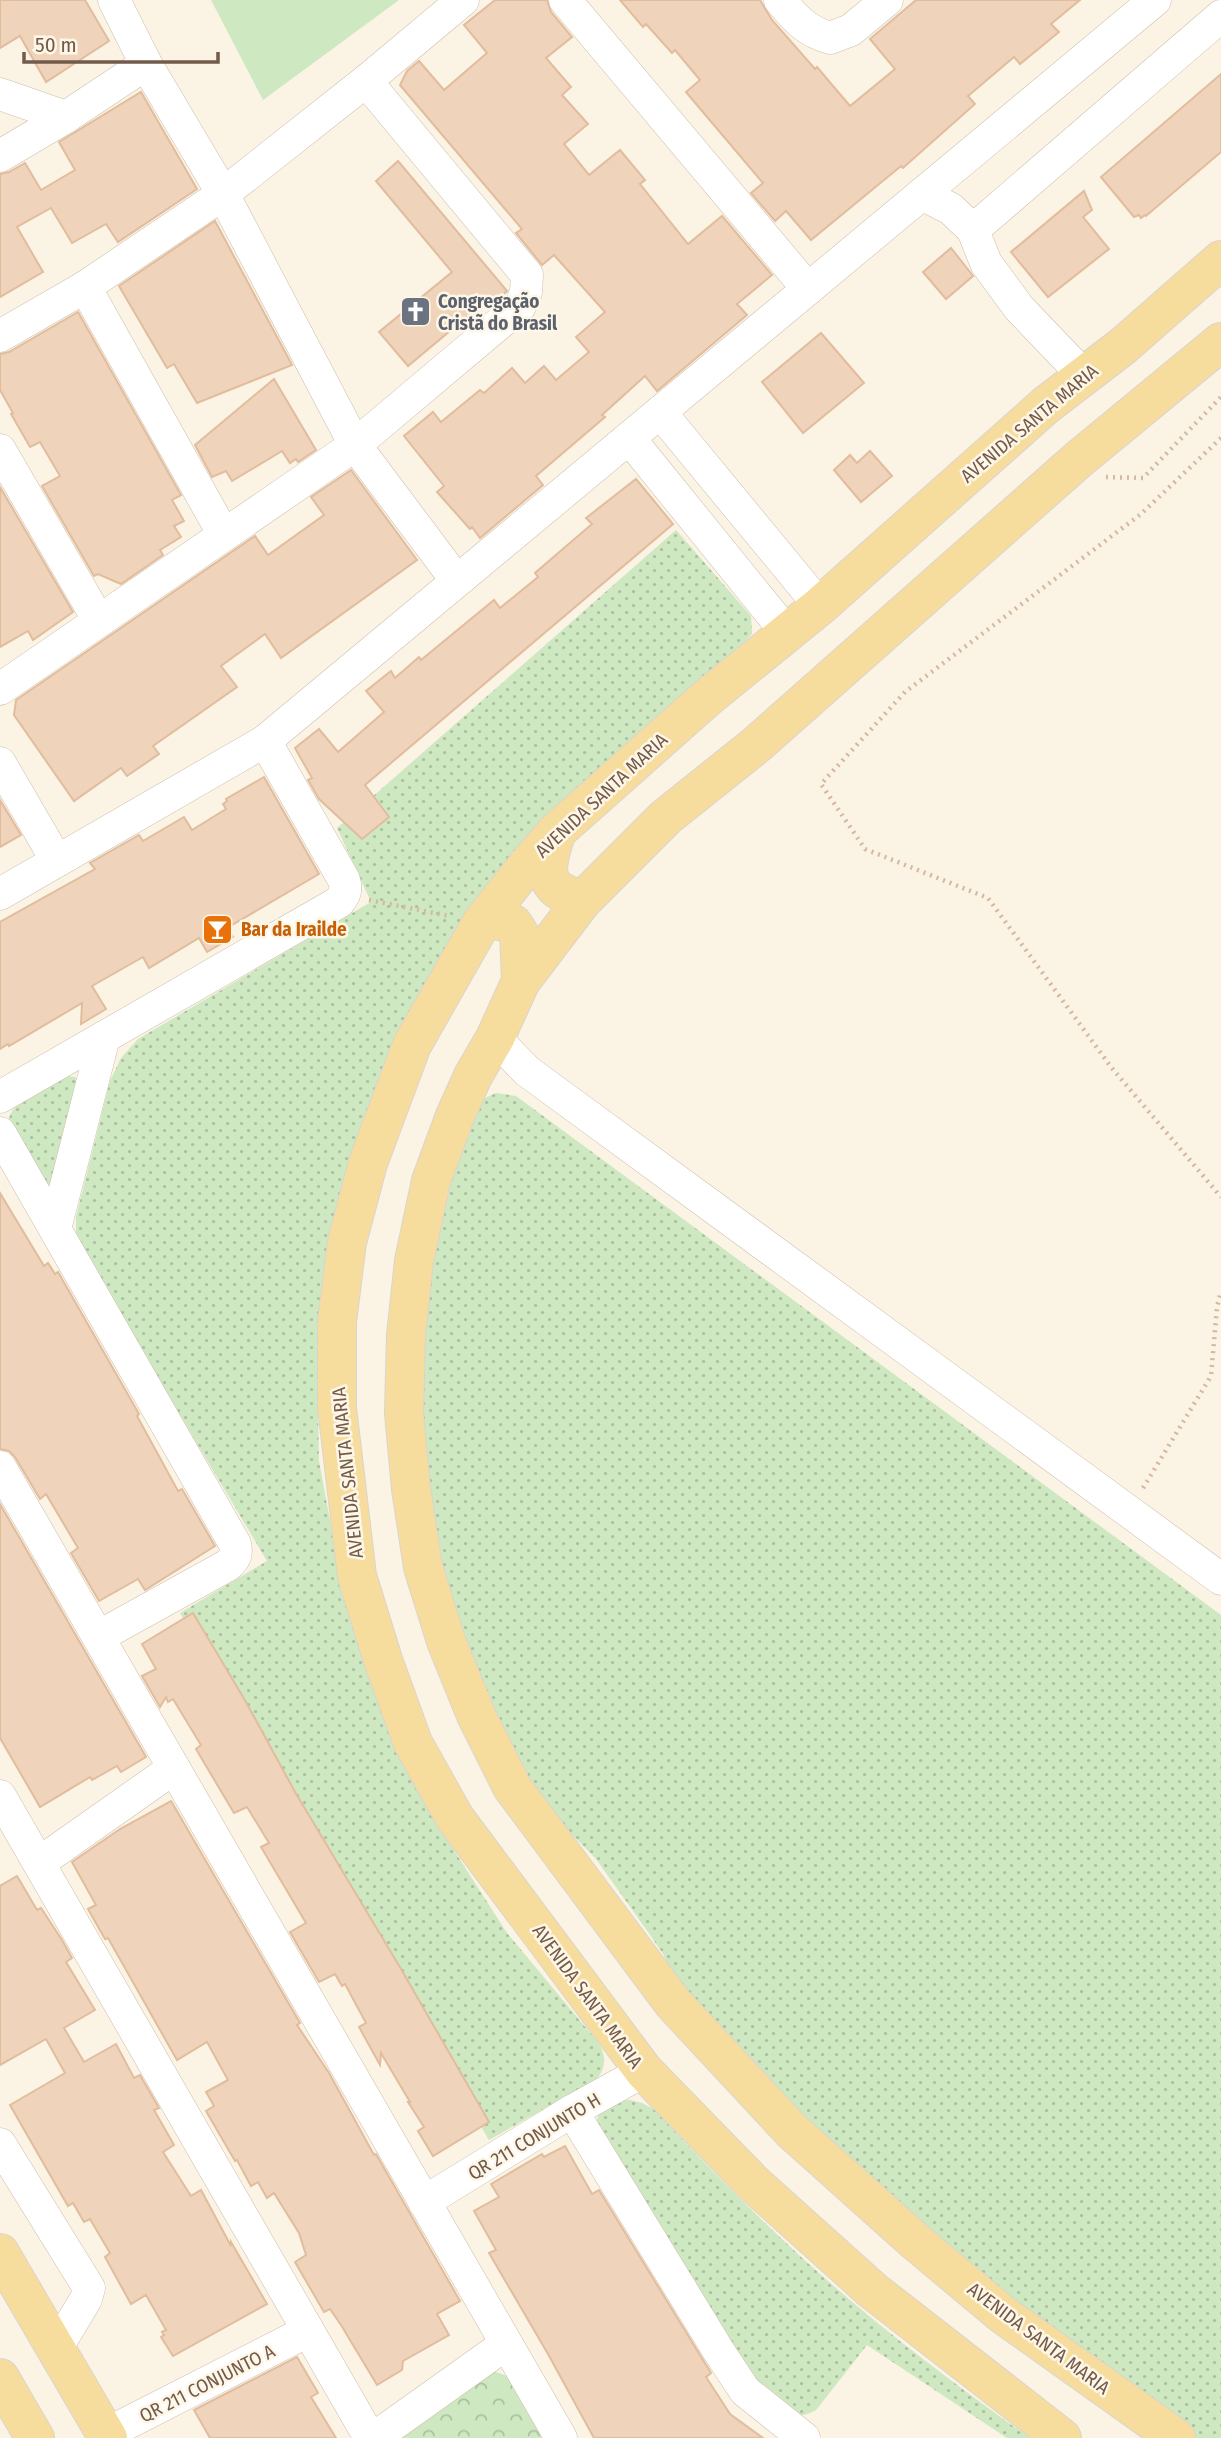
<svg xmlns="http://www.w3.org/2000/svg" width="1221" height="2438" font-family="'Fira Sans Condensed',sans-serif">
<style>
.grass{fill:url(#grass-dots)}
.park{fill:url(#park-crowns)}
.pitch{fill:#cee8c2}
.building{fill:#efd4bb;stroke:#e1bc9d;stroke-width:2}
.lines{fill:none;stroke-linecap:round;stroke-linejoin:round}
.minor-casing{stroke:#cebead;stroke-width:33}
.major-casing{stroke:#dad4d0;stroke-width:40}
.path{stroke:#d4b89f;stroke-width:4.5;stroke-dasharray:2 5;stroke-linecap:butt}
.minor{stroke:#fff;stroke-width:32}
.major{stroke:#f7dd9d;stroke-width:38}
.labels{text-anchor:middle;stroke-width:5;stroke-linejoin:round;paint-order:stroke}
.worship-label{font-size:19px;font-weight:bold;fill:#5b616d;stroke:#fef7e8;text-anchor:start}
.street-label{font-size:19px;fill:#725b4a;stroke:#fef7e8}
.food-label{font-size:19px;font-weight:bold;fill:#c56008;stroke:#fef7e8;text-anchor:start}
</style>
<defs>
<pattern id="grass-dots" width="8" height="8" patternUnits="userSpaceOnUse" patternTransform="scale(1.75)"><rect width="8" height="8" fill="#cee8c2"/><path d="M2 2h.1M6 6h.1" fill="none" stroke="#acbfa0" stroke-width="1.8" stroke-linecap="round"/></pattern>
<pattern id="park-crowns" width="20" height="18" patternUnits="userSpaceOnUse" patternTransform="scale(1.75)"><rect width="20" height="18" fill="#cee8c2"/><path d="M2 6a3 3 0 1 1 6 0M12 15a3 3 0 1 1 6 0" fill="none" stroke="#acbfa0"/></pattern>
</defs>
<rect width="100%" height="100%" fill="#fbf3e3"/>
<!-- grass -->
<g class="grass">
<path d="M676,530L751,616L752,634L427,980L384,1064L351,1161L321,1299L317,1358L319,1461L337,1558L394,1730L448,1841L507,1933L597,2041C606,2054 607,2066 597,2079L489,2140L180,1613L267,1561L80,1247L76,1233V1217L110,1081L121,1058L138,1039L371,902L337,828Z"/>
<path d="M67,1076L75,1077L78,1082L54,1179L50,1184L43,1185L8,1123C11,1098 47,1087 67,1076Z"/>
<path d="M496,1093L516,1096L1221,1615V2438H1194L889,2205L680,1991L663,1954L648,1932L596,1859L546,1808L526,1783L458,1638L421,1489L423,1265L478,1101Z"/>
<path d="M630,2100L642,2103L654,2109C701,2160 749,2209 800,2256C872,2322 951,2382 1030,2438H1007L867,2345L817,2409C798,2421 790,2414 771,2407L595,2127L599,2113L616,2101Z"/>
</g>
<!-- park -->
<path class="park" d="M493,2371L507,2376L542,2438H391Z"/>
<!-- pitch -->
<path class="pitch" d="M211,0H399L263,100Z"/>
<!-- building -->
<g class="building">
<path d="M0,0H85L109,41L46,82L20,36L0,48Z"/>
<path d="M495,0H547L551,12L572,37L546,58L571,87L562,95L588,124L564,144L589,175L620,150L645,180L640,184L688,244L722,216L772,275L737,304L747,315L657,391L645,376L602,415L605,417L536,476L543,485L480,538L472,527L470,529L437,492L444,486L404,436L433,412L441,422L480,390L484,393L512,368L525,383L544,366L556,380L589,352L576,337L605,312L554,255L542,265L516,233L522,229L400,85L407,71L419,61L444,90L487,53L464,25Z"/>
<path d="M620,0H760L772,20L815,69L817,67L850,106L895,69L870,39L916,0H1080L1051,24L1059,32L1020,64L1014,57L968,96L975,104L903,168L901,166L811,240L786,211L775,221L751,193L763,183L686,92L700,80L675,50L672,53L646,24L643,27Z"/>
<path d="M1221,74V152L1146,216L1145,215L1141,218L1139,215L1134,217L1101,177Z"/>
<path d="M141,92L197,189L118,242L106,224L72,243L51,208L17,227L43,272L0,297V174L9,172L25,163L41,190L75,170L59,142Z"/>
<path d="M398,161L507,291L492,305L487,300L408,366L379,332L452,272L376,181Z"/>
<path d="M1084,191L1092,210L1083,217L1109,249L1048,297L1011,252Z"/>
<path d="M215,221L292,365L197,403L174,364L167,368L119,286Z"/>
<path d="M951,248L973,276L946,299L923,272Z"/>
<path d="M78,312L181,495L172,500L184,521L174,526L181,537L160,550L163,555L121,584L98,574L94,576L42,486L60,476L40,442L30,447L11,414L13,413L0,390V354L9,352Z"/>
<path d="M821,333L864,383L803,433L762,382Z"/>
<path d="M274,379L316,450L298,462L296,459L290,463L282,451L232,481L226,471L212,477L195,445Z"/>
<path d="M870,451L892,476L861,502L834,470L850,455L857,463Z"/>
<path d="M351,470L417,560L281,658L265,634L221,666L237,687L153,746L159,754L127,776L121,768L74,801L14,715L16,700L255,536L268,555L324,515L311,497Z"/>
<path d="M636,479L673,524L365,785L389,817L362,839L319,799L308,780L312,778L295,748L319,729L338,752L384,712L366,691L391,671L395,678L419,657L421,660L494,600L500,608L538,577L535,573L592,524L586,518Z"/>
<path d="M0,487L73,612L33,640L28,631L0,647Z"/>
<path d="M264,777L319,874L227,928L233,937L207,952L199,938L149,968L143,957L92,986L106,1009L81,1024L82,1003L9,1046L8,1044L0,1049V922L95,869L90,863L139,835L143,841L184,817L192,830L226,809L223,804L227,801L226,799Z"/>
<path d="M0,800L21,835L0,847Z"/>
<path d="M0,1193L44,1266L48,1263L55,1274L58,1272L139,1414L137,1416L178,1491L182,1489L215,1546L145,1590L138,1579L99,1601L71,1553L78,1548L46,1494L40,1499L15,1457L9,1451L0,1449Z"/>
<path d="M0,1504L146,1757L121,1772L117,1766L92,1780L90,1777L40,1807L0,1738Z"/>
<path d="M193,1613L246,1702L295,1792L401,1969L489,2122L433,2156L418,2131L424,2127L408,2102H410L381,2053L380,2065L359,2027L366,2023L345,1984L342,1986L335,1974L319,1982L290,1932L306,1923L261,1847L269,1843L247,1807L234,1813L196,1749L201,1745L173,1699L168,1702L166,1697L160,1707L142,1676L156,1669L142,1644Z"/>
<path d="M171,1801L300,2023L297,2025L329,2073L374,2155L376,2154L460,2301L437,2314L449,2335L403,2361L402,2370L377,2385L341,2325L330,2309L324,2312L295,2262L306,2255L299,2233L274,2193L267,2198L258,2182L251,2186L237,2160L235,2161L206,2111L214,2106L206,2092L228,2080L207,2042L177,2060L108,1938L105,1939L88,1909L96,1905L72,1862L120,1829Z"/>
<path d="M17,1876L37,1910L41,1908L62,1940L72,1958L66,1962L95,2010L64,2028L84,2062L116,2044L134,2078L140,2075L159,2108L154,2110L174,2145L163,2152L191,2196L201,2190L231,2246V2242L267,2304L173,2356L161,2337L164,2335L162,2332L166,2330L146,2295L131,2304L105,2257L110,2253L90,2219L84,2222L73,2203L68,2206L10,2105L65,2073L46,2039L0,2065V1886Z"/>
<path d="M565,2146L592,2194L599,2190L711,2373L706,2377L730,2414L763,2438H594L548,2354L489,2253L496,2250L474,2211L499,2197L491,2184L542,2154L544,2157Z"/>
<path d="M297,2357L318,2393L311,2397L336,2438H210L194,2410Z"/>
</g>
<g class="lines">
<defs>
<g id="minor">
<path d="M114,0L146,64L223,194L355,445L457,581"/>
<path d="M565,0L808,289"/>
<path d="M780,0C796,19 806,31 830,38L851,30L887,0"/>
<path d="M366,81L463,0"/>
<path d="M0,94L66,117"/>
<path d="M0,156L66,117L146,64"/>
<path d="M922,194L951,209L973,230L1221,16"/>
<path d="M973,230L986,263L1019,308L1084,376"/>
<path d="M85,287L224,535"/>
<path d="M0,336L85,287L223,194L366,81L527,275L526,292L520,306L355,445L0,689"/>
<path d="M660,412L820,606"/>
<path d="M629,438L787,633"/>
<path d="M0,450L99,621"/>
<path d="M0,763L57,861"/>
<path d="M0,894L265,741L1155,0"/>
<path d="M495,1038L527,1071L1221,1579"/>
<path d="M0,1097L339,902C345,894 347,890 344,880L265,741"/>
<path d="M0,1133L235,1544C237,1553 236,1558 228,1565L98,1637"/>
<path d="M55,1229L104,1037"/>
<path d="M0,1467L561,2438"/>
<path d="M0,1796L370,2438"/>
<path d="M39,1863L174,1768"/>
<path d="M572,2111L718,2350L745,2391L804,2438"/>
<path d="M0,2144L89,2288L86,2299L56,2349"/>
<path d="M424,2202L572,2111L644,2071"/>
<path d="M106,2434L308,2331"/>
<path d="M374,2438L506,2344"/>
</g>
<g id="major">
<path d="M557,831C552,847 540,875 557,889C564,894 574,897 582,901"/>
<path d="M482,922L496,920L513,924L519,933L521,981"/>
<path d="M0,2253L108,2438"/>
<path d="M0,2378L35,2438"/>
<path d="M1062,2438L872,2290L754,2184L644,2071L455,1818L413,1743L383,1660L357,1576L337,1408V1322L347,1242L368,1163L412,1045L482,922L529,863L557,831L708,697L820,606L1046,405L1123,346L1221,260"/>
<path d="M1176,2438L1002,2314L916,2242L791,2130L673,2003L512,1787L476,1715L446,1641L423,1567L411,1489L404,1413L406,1335L414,1261L431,1181L455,1116L473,1076L495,1038L521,981L582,901L666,817L756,745L1079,459L1221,342"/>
</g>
</defs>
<!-- minor casing -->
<use href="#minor" class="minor-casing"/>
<!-- major casing -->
<use href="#major" class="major-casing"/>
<!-- path -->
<g class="path">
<path d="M1221,438L1141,514L905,692L821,784L865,849L988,898L1111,1067L1221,1197"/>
<path d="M1106,477L1143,478L1221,397"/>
<path d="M369,900L450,916"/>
<path d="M1143,1488L1211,1376L1217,1307L1221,1292"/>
</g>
<!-- minor -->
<use href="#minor" class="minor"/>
<!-- major -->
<use href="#major" class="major"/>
</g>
<!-- icons -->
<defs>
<symbol id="church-square" viewBox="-11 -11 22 22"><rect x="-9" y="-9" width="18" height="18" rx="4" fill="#6b7280" stroke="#fef7e8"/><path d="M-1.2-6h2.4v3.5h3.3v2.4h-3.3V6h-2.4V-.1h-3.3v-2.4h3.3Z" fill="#fff"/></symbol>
<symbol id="bar-square" viewBox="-11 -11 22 22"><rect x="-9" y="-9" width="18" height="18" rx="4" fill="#e8710a" stroke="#fef7e8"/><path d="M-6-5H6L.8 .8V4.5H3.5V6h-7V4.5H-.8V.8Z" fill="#fff"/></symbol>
</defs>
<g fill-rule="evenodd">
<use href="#church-square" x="398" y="294" width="35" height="35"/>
<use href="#bar-square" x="200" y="912" width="35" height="35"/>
</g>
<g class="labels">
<!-- worship labels -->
<g class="worship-label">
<text x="438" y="308">Congregação<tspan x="438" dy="22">Cristã do Brasil</tspan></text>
</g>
<!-- street labels -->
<g class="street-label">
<text transform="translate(1029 423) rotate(-40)" y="7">AVENIDA SANTA MARIA</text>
<text transform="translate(601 795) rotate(-43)" y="7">AVENIDA SANTA MARIA</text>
<text transform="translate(347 1473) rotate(-96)" y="7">AVENIDA SANTA MARIA</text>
<text transform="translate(588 1996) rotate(54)" y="7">AVENIDA SANTA MARIA</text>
<text transform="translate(534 2136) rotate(-31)" y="7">QR 211 CONJUNTO H</text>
<text transform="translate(1039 2338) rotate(37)" y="7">AVENIDA SANTA MARIA</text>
<text transform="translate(207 2383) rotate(-27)" y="7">QR 211 CONJUNTO A</text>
</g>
<!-- food labels -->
<g class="food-label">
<text x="241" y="936">Bar da Irailde</text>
</g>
</g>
<!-- scale -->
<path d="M24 52v10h194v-10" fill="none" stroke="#725b4a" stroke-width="3.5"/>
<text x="35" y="52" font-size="21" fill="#725b4a" stroke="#fef7e8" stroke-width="5" paint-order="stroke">50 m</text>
</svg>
